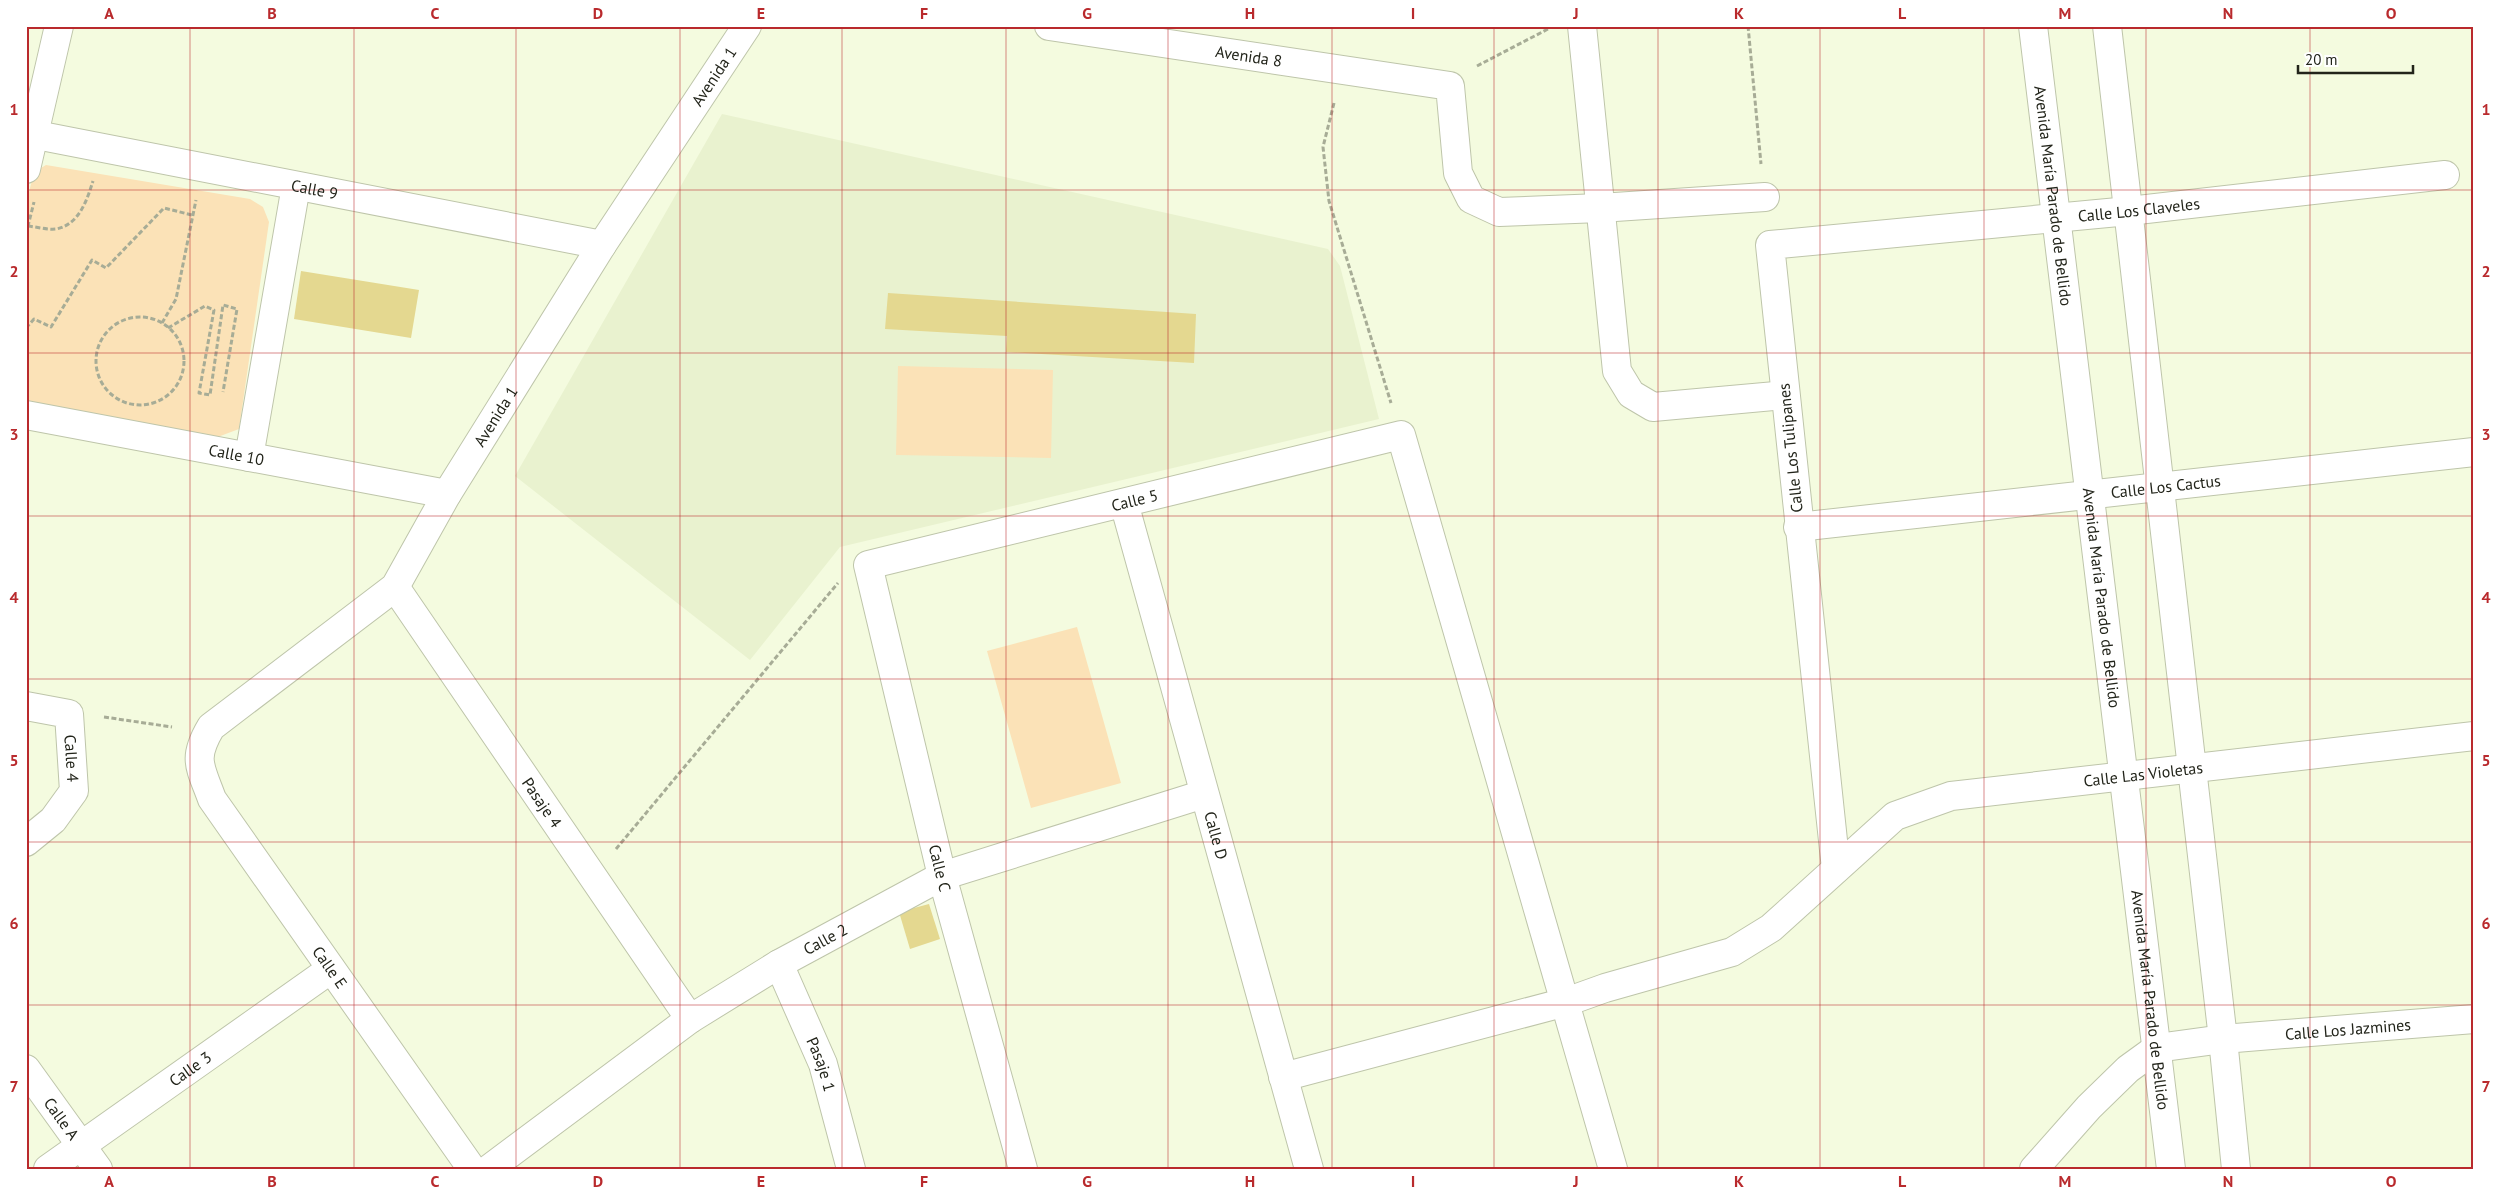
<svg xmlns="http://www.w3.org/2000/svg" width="2500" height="1195" font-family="'PT Sans',sans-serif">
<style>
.built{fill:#e9f2cf}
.green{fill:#fbe2b7}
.building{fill:#e4d890}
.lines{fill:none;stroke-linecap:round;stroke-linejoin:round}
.street-casing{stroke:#bec5aa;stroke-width:30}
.path{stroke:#a7ac96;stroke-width:3;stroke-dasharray:5 2.5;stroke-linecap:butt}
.street{stroke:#fff;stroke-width:28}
.grid{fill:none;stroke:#b92a2d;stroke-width:1;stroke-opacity:0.55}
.labels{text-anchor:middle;stroke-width:4.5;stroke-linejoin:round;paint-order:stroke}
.street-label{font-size:16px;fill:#22241a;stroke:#fff}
.neatline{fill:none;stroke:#b92a2d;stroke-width:2}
.grid-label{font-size:16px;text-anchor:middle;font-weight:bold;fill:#b92a2d}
</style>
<rect width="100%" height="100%" fill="#f4fbdf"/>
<!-- built -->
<path class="built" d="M722,114L1328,249L1340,266L1379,419L840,547L750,660L515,476Z"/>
<!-- green -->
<g class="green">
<path d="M46,165L250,199L263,207L269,222L239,429L215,438L26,404V204L34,172Z"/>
<path d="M898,366L1053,370L1051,458L896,455Z"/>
<path d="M1077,627L1121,783L1031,808L987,651Z"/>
</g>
<!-- building -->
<g class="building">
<path d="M301,271L419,290L411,338L294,319Z"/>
<path d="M888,293L1196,314L1194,363L1006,352L1007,336L885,329Z"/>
<path d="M929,904L940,939L910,949L899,912Z"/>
</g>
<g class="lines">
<defs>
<g id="street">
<path id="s1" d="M1049,26L1450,86L1458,173L1471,199L1499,212L1600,208L1765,197"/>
<path d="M1582,26L1617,371L1631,394L1653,407L1785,395"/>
<path id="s2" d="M2033,26L2171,1169"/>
<path d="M2107,26L2223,1039L2236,1169"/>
<path id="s3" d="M26,133L602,245"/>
<path d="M26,169L59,26"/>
<path id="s4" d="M26,415L447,494"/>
<path d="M249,457L296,186"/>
<path id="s5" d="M1124,503L1309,1169"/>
<path id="s6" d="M1798,527L2474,452"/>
<path id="s7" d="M395,587L690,1019"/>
<path id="s8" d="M26,706L69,714L74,791L53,820L26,842"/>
<path id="s9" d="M1836,869L1770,245L2129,211L2445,175"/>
<path id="s10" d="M779,964L823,1064L851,1169"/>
<path id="s11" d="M26,1069L98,1169"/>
<path id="s12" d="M1283,1077L1566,1002L1605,988L1732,952L1771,928L1895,816L1951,796L2474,736"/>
<path id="s13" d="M48,1169L331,969"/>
<path id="s14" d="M472,1169L212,799C200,766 192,759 211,727L395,587L447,494L602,245L747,26"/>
<path id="s15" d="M489,1169L690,1019L779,964L942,876L1204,794"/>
<path id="s16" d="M1023,1169L942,876L868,565L1401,435L1613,1169"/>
<path id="s17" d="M2034,1169L2089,1107L2128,1069L2157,1048L2223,1039L2474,1019"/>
</g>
</defs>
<!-- street casing -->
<use href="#street" class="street-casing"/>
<!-- path -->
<g class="path">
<path d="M1748,26L1761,164"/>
<path d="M1477,66L1548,29"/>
<path d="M1334,103L1323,147L1329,201L1391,403"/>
<path d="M28,226C37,227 48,230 56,229C79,225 87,200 93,181"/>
<path d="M26,234L34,202"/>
<circle cx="140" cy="361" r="44"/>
<path d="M162,323L176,299L196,200"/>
<path d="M26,328L34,319L51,327L92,260L106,268L164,208L192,215"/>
<path d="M168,328L205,306L214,310L199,393L210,395L223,305L237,309L223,392"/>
<path d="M104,717L172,727"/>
<path d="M616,849L838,583"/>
</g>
<!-- street -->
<use href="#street" class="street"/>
</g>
<!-- grid -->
<path class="grid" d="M190,26V1169M354,26V1169M516,26V1169M680,26V1169M842,26V1169M1006,26V1169M1168,26V1169M1332,26V1169M1494,26V1169M1658,26V1169M1820,26V1169M1984,26V1169M2146,26V1169M2310,26V1169M26,190H2474M26,353H2474M26,516H2474M26,679H2474M26,842H2474M26,1005H2474"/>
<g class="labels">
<!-- street labels -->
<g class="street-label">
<text dy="6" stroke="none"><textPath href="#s1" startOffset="202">Avenida 8</textPath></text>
<text dy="6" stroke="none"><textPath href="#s14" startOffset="1362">Avenida 1</textPath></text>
<text dy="6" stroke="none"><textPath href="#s3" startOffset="294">Calle 9</textPath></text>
<text dy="6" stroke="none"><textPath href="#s2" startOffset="171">Avenida María Parado de Bellido</textPath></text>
<text dy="6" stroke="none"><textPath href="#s9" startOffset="998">Calle Los Claveles</textPath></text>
<text dy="6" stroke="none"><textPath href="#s14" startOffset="958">Avenida 1</textPath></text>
<text transform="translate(1790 448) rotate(-96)" y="6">Calle Los Tulipanes</text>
<text dy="6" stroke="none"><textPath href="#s4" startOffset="214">Calle 10</textPath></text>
<text dy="6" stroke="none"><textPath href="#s6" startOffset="370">Calle Los Cactus</textPath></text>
<text dy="6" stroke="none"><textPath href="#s16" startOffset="898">Calle 5</textPath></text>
<text dy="6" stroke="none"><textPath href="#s2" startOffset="576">Avenida María Parado de Bellido</textPath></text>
<text dy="6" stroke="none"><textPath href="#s8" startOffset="88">Calle 4</textPath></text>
<text dy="6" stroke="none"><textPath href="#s12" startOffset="932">Calle Las Violetas</textPath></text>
<text dy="6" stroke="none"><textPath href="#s7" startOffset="261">Pasaje 4</textPath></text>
<text dy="6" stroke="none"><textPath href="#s5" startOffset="345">Calle D</textPath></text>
<text transform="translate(940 868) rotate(76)" y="6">Calle C</text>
<text dy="6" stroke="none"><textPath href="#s15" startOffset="408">Calle 2</textPath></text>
<text transform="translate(330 967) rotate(55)" y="6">Calle E</text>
<text dy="6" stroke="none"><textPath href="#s2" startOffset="981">Avenida María Parado de Bellido</textPath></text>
<text dy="6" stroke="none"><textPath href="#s17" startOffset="365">Calle Los Jazmines</textPath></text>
<text dy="6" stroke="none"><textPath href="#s10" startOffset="109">Pasaje 1</textPath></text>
<text dy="6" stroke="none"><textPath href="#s13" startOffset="174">Calle 3</textPath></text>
<text dy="6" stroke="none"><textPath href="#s11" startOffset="61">Calle A</textPath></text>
</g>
</g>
<!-- border -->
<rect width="2500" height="1195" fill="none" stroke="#ffffff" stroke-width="55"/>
<!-- scale -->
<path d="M2298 65v8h115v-8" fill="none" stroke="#22241a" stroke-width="2.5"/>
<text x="2305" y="65" font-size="15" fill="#22241a" stroke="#ffffff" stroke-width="4" paint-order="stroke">20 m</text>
<rect x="28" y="28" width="2444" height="1140" class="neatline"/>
<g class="grid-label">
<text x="109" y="19">A</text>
<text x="272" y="19">B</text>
<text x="435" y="19">C</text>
<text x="598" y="19">D</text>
<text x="761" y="19">E</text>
<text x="924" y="19">F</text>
<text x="1087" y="19">G</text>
<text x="1250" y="19">H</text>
<text x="1413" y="19">I</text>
<text x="1576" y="19">J</text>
<text x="1739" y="19">K</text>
<text x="1902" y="19">L</text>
<text x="2065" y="19">M</text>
<text x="2228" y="19">N</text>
<text x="2391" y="19">O</text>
<text x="14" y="115">1</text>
<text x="2486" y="115">1</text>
<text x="14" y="277">2</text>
<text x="2486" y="277">2</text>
<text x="14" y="440">3</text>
<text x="2486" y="440">3</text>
<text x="14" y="603">4</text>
<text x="2486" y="603">4</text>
<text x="14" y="766">5</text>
<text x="2486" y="766">5</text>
<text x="14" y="929">6</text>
<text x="2486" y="929">6</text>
<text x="14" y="1092">7</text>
<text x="2486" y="1092">7</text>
<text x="109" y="1187">A</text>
<text x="272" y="1187">B</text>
<text x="435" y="1187">C</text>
<text x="598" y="1187">D</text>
<text x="761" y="1187">E</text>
<text x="924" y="1187">F</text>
<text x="1087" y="1187">G</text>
<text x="1250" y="1187">H</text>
<text x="1413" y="1187">I</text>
<text x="1576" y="1187">J</text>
<text x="1739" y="1187">K</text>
<text x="1902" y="1187">L</text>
<text x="2065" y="1187">M</text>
<text x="2228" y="1187">N</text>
<text x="2391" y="1187">O</text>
</g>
</svg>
